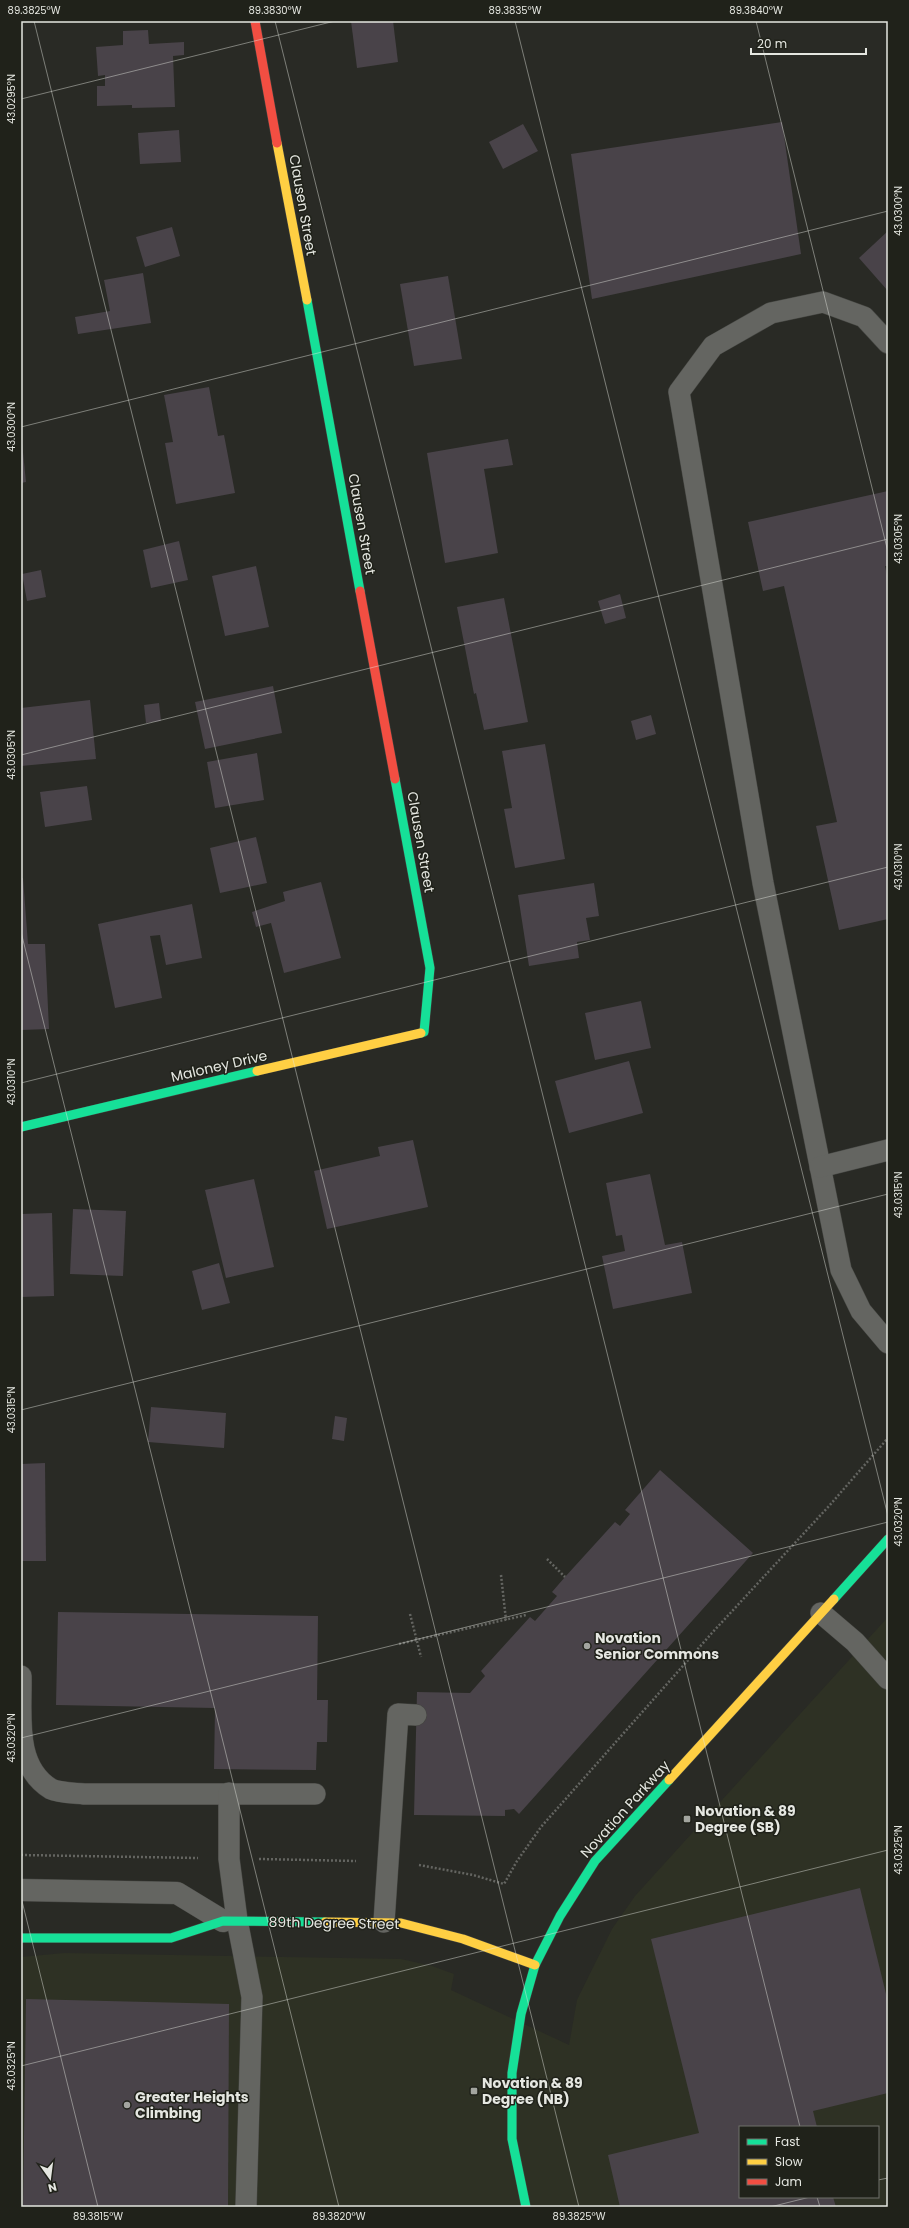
<svg xmlns="http://www.w3.org/2000/svg" width="909" height="2228" font-family="Poppins,sans-serif">
<style>
.built{fill:#2e3124;fill-rule:evenodd}
.building{fill:#494349}
.lines{fill:none;stroke-linecap:round;stroke-linejoin:round}
.lane-casing{stroke:#444541;stroke-width:22}
.street-casing{stroke:#444541;stroke-width:23}
.fast-casing{stroke:#444541;stroke-width:10}
.slow-casing{stroke:#444541;stroke-width:10}
.jam-casing{stroke:#444541;stroke-width:10}
.path{stroke:#646561;stroke-width:2.5;stroke-dasharray:2 2;stroke-linecap:butt}
.lane{stroke:#646561;stroke-width:21}
.street{stroke:#646561;stroke-width:22}
.fast{stroke:#16e098;stroke-width:9}
.slow{stroke:#ffcf43;stroke-width:9}
.jam{stroke:#f24e42;stroke-width:9}
.ticks{fill:none;stroke:#e5e7e1;stroke-width:1;stroke-opacity:0.45}
.poi-dot{fill:#a3a59f;stroke:#20221a;stroke-width:1.5}
.labels{text-anchor:middle;stroke-width:3;stroke-linejoin:round;paint-order:stroke}
.street-label{font-size:14px;fill:#e5e7e1;stroke:#20221a}
.poi-label{font-size:14px;font-weight:bold;fill:#e5e7e1;stroke:#20221a;text-anchor:start}
.neatline{fill:none;stroke:#e5e7e1;stroke-width:1.5}
.ticks-label{font-size:10px;text-anchor:middle;fill:#e5e7e1}
</style>
<rect width="100%" height="100%" fill="#292a25"/>
<!-- built -->
<path class="built" d="M888,1617V2207H21V1957L64,1953L401,1959L432,1966L454,1974L451,1990L569,2045L577,2000L612,1929L635,1896ZM740,2127H878V2197H740Z"/>
<!-- building -->
<g class="building">
<path d="M351,21H393L398,62L357,68Z"/>
<path d="M148,30L149,44L184,42V55L173,56L175,107L132,108V105L97,106V86H105V75L98,76L96,47L123,45V31Z"/>
<path d="M782,122L801,254L592,299L571,154Z"/>
<path d="M523,124L538,151L503,169L489,142Z"/>
<path d="M179,130L181,162L140,164L138,133Z"/>
<path d="M172,227L180,256L145,267L136,237Z"/>
<path d="M888,231V291L859,258Z"/>
<path d="M143,273L151,323L78,334L75,317L110,311L104,280Z"/>
<path d="M448,276L462,359L414,366L400,284Z"/>
<path d="M209,387L218,436L224,435L235,493L176,504L165,443L173,442L164,395Z"/>
<path d="M21,433L26,482L21,483Z"/>
<path d="M508,439L513,465L484,469L498,553L445,563L427,453Z"/>
<path d="M888,491V566H885L888,580V919L839,930L816,826L837,822L784,586L763,591L748,522Z"/>
<path d="M179,541L188,580L151,588L143,550Z"/>
<path d="M256,566L269,627L225,636L212,576Z"/>
<path d="M41,570L46,597L27,601L22,574Z"/>
<path d="M620,594L626,618L605,624L598,601Z"/>
<path d="M504,598L528,722L484,730L476,693L474,694L457,607Z"/>
<path d="M273,686L282,733L205,749L195,702Z"/>
<path d="M90,700L96,759L21,766V708Z"/>
<path d="M159,703L161,721L146,723L144,705Z"/>
<path d="M651,715L656,734L636,740L631,721Z"/>
<path d="M545,744L565,859L515,868L504,809L512,808L502,751Z"/>
<path d="M257,753L264,800L215,808L207,762Z"/>
<path d="M87,786L92,820L45,827L40,792Z"/>
<path d="M256,837L267,883L220,893L210,848Z"/>
<path d="M21,878H23L28,944H45L49,1029L21,1030Z"/>
<path d="M321,882L341,958L284,973L271,923L256,927L252,912L285,901L283,892Z"/>
<path d="M594,883L599,916L586,918L590,940L577,942L579,958L529,966L518,895Z"/>
<path d="M192,904L202,958L166,965L160,935L150,936L162,998L115,1008L98,924Z"/>
<path d="M641,1001L651,1048L595,1060L585,1013Z"/>
<path d="M629,1061L643,1113L569,1133L555,1081Z"/>
<path d="M413,1140L428,1207L327,1229L314,1171L380,1156L378,1147Z"/>
<path d="M650,1174L665,1245L682,1242L692,1293L613,1309L602,1256L625,1251L622,1235L616,1236L606,1183Z"/>
<path d="M254,1179L274,1267L226,1278L205,1190Z"/>
<path d="M73,1209L126,1211L123,1276L70,1274Z"/>
<path d="M52,1213L54,1296L21,1297V1214Z"/>
<path d="M219,1263L230,1303L202,1310L192,1271Z"/>
<path d="M151,1407L226,1413L224,1448L148,1442Z"/>
<path d="M335,1416L347,1418L344,1441L332,1439Z"/>
<path d="M45,1463L46,1561H21V1464Z"/>
<path d="M660,1470L753,1553L519,1814L514,1809L505,1810V1816L414,1815L417,1692L470,1693L485,1676L481,1671L530,1617L535,1621L557,1596L552,1592L565,1577L615,1522L620,1526L630,1514L625,1510Z"/>
<path d="M58,1612L318,1616L317,1700H328L327,1742H317L316,1770L214,1769L215,1708L56,1705Z"/>
<path d="M860,1888L888,2002V2093L813,2111L817,2127H740V2197H833L836,2207H620L608,2155L699,2133L651,1939Z"/>
<path d="M26,1999L229,2004L228,2207H23Z"/>
</g>
<g class="lines">
<defs>
<g id="lane">
<path d="M888,343L864,317L823,302L771,313L713,346L679,392L763,883L841,1270L861,1311L888,1343"/>
<path d="M820,1167L888,1150"/>
<path d="M821,1613L855,1642L888,1679"/>
<path d="M21,1676C22,1714 13,1766 51,1789C59,1793 75,1793 84,1794H315"/>
<path d="M229,1793V1859L237,1920L252,1997L246,2207"/>
<path d="M384,1922L398,1714L416,1715"/>
</g>
<path id="street" d="M21,1890L177,1893L223,1921"/>
<g id="fast">
<path d="M307,300L360,591"/>
<path d="M395,779L430,968L424,1032L421,1033"/>
<path d="M21,1127L257,1071"/>
<path d="M834,1599L888,1539"/>
<path d="M21,1938H171L223,1921L325,1922"/>
<path d="M526,2207L512,2139V2073L521,2014L535,1965L560,1916L595,1861L669,1780"/>
</g>
<g id="slow">
<path d="M277,143L307,300"/>
<path d="M257,1071L421,1033"/>
<path d="M669,1780L834,1599"/>
<path d="M325,1922L401,1923L463,1939L535,1965"/>
</g>
<g id="jam">
<path d="M255,21L277,143"/>
<path d="M360,591L395,779"/>
</g>
</defs>
<!-- lane casing -->
<use href="#lane" class="lane-casing"/>
<!-- street casing -->
<use href="#street" class="street-casing"/>
<!-- fast casing -->
<use href="#fast" class="fast-casing"/>
<!-- slow casing -->
<use href="#slow" class="slow-casing"/>
<!-- jam casing -->
<use href="#jam" class="jam-casing"/>
<!-- path -->
<g class="path">
<path d="M547,1559L565,1577"/>
<path d="M501,1575L506,1620"/>
<path d="M410,1614L421,1657"/>
<path d="M399,1644L526,1615"/>
<path d="M21,1855L198,1858"/>
<path d="M259,1859L356,1861"/>
<path d="M419,1865L473,1875L504,1884L517,1861L541,1827L711,1634L829,1506L888,1438"/>
</g>
<!-- lane -->
<use href="#lane" class="lane"/>
<!-- street -->
<use href="#street" class="street"/>
<!-- fast -->
<use href="#fast" class="fast"/>
<!-- slow -->
<use href="#slow" class="slow"/>
<!-- jam -->
<use href="#jam" class="jam"/>
</g>
<!-- ticks -->
<path class="ticks" d="M34,21L579,2207M275,21L800,2127M515,21L888,1516M756,21L888,552M21,99L335,21M21,427L888,211M21,755L888,539M21,932L339,2207M21,1083L888,867M21,1410L888,1194M21,1738L888,1522M21,1897L98,2207M21,2066L888,1850M878,2180L888,2178M817,2197L820,2207M770,2207L810,2197"/>
<!-- markers -->
<g class="poi-dot">
<circle cx="587" cy="1646" r="4"/>
<rect x="683" y="1815" width="8" height="8" rx="2"/>
<rect x="470" y="2087" width="8" height="8" rx="2"/>
<circle cx="127" cy="2105" r="4"/>
</g>
<g class="labels">
<!-- street labels -->
<g class="street-label">
<text transform="translate(303 205) rotate(80)" y="5">Clausen Street</text>
<text transform="translate(362 524) rotate(80)" y="5">Clausen Street</text>
<text transform="translate(421 842) rotate(80)" y="5">Clausen Street</text>
<text transform="translate(219 1066) rotate(-13)" y="5">Maloney Drive</text>
<text transform="translate(625 1809) rotate(-48)" y="5">Novation Parkway</text>
<text transform="translate(334 1923) rotate(1)" y="5">89th Degree Street</text>
</g>
<!-- poi labels -->
<g class="poi-label">
<text x="595" y="1643">Novation<tspan x="595" dy="16">Senior Commons</tspan></text>
<text x="695" y="1816">Novation &amp; 89<tspan x="695" dy="16">Degree (SB)</tspan></text>
<text x="482" y="2088">Novation &amp; 89<tspan x="482" dy="16">Degree (NB)</tspan></text>
<text x="135" y="2102">Greater Heights<tspan x="135" dy="16">Climbing</tspan></text>
</g>
</g>
<!-- border -->
<rect width="909" height="2228" fill="none" stroke="#20221a" stroke-width="44"/>
<!-- legend -->
<rect x="739" y="2126" width="140" height="72" fill="#20221a" stroke="#6f716a"/>
<rect x="747" y="2139" width="20" height="6" fill="#16e098" stroke="#6f716a"/>
<text x="775" y="2146" font-size="12" fill="#e5e7e1">Fast</text>
<rect x="747" y="2159" width="20" height="6" fill="#ffcf43" stroke="#6f716a"/>
<text x="775" y="2166" font-size="12" fill="#e5e7e1">Slow</text>
<rect x="747" y="2179" width="20" height="6" fill="#f24e42" stroke="#6f716a"/>
<text x="775" y="2186" font-size="12" fill="#e5e7e1">Jam</text>
<!-- north arrow -->
<g transform="translate(50 2178) rotate(166)" stroke="#20221a" stroke-width="3" paint-order="stroke">
<path d="M0-3L7 15L0 10L-7 15Z" fill="#e5e7e1"/>
<text y="-6" font-size="11" font-weight="bold" text-anchor="middle" fill="#e5e7e1">N</text>
</g>
<!-- scale -->
<path d="M751 48v6h115v-6" fill="none" stroke="#e5e7e1" stroke-width="2"/>
<text x="757" y="48" font-size="12" fill="#e5e7e1" stroke="#20221a" stroke-width="3" paint-order="stroke">20 m</text>
<rect x="22" y="22" width="865" height="2184" class="neatline"/>
<g class="ticks-label">
<text x="34" y="14">89.3825°W</text>
<text x="275" y="14">89.3830°W</text>
<text x="515" y="14">89.3835°W</text>
<text x="756" y="14">89.3840°W</text>
<text transform="translate(11 99) rotate(-90)" y="4">43.0295°N</text>
<text transform="translate(898 211) rotate(-90)" y="4">43.0300°N</text>
<text transform="translate(11 427) rotate(-90)" y="4">43.0300°N</text>
<text transform="translate(898 539) rotate(-90)" y="4">43.0305°N</text>
<text transform="translate(11 755) rotate(-90)" y="4">43.0305°N</text>
<text transform="translate(898 867) rotate(-90)" y="4">43.0310°N</text>
<text transform="translate(11 1082) rotate(-90)" y="4">43.0310°N</text>
<text transform="translate(898 1195) rotate(-90)" y="4">43.0315°N</text>
<text transform="translate(11 1410) rotate(-90)" y="4">43.0315°N</text>
<text transform="translate(898 1522) rotate(-90)" y="4">43.0320°N</text>
<text transform="translate(11 1738) rotate(-90)" y="4">43.0320°N</text>
<text transform="translate(898 1850) rotate(-90)" y="4">43.0325°N</text>
<text transform="translate(11 2066) rotate(-90)" y="4">43.0325°N</text>
<text x="98" y="2220">89.3815°W</text>
<text x="339" y="2220">89.3820°W</text>
<text x="579" y="2220">89.3825°W</text>
</g>
</svg>
